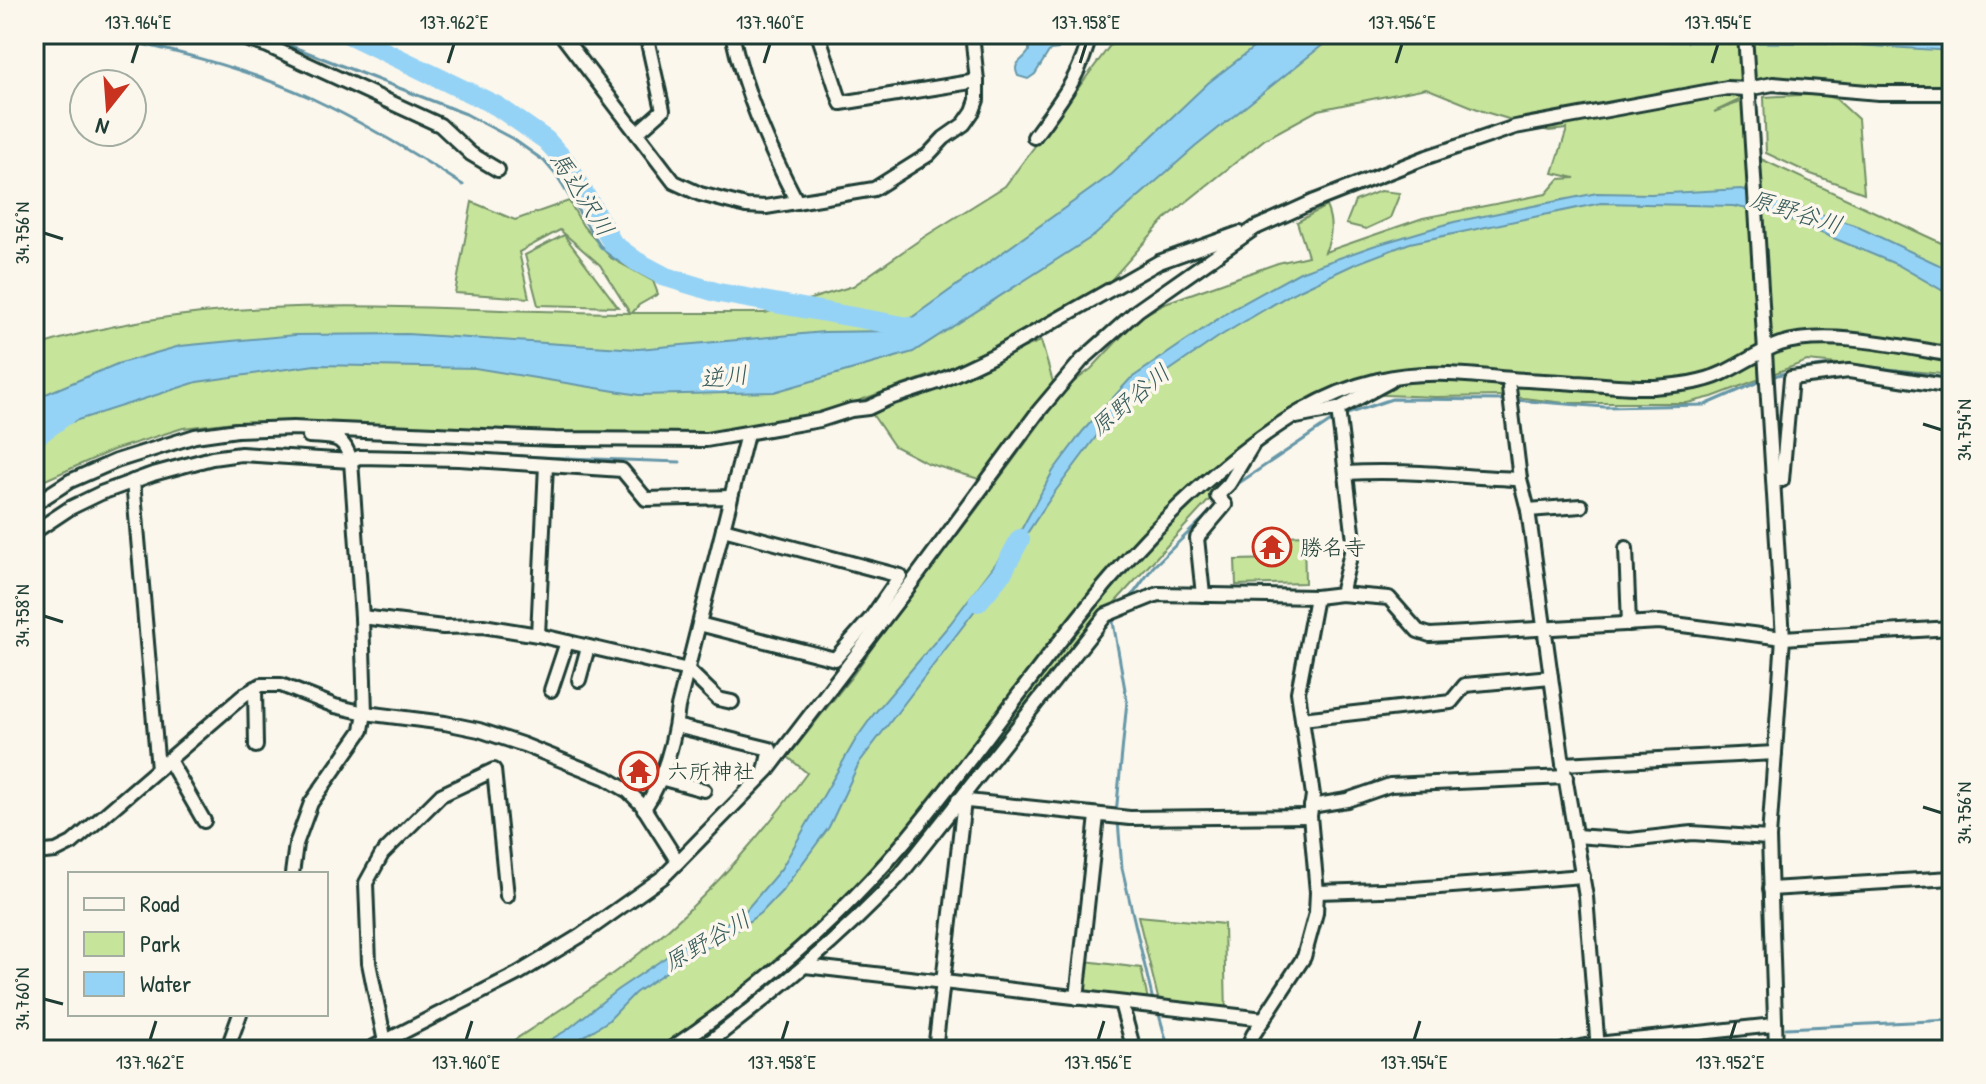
<svg xmlns="http://www.w3.org/2000/svg" width="1986" height="1084" font-family="'Patrick Hand','Klee One',sans-serif">
<style>
.green{fill:#c7e49b;stroke:#739068;stroke-width:2}
.water{fill:#95d3f6;stroke:#6697a8;stroke-width:2}
.lines{fill:none;stroke-linecap:round;stroke-linejoin:round}
.stream{stroke:#6697a8;stroke-width:3}
.river{stroke:#95d3f6;stroke-width:20}
.minor-casing{stroke:#1f3d34;stroke-width:18}
.minor{stroke:#fbf7ec;stroke-width:12}
.ticks{fill:none;stroke:#1f3d34;stroke-width:3}
.labels{text-anchor:middle;stroke-width:7;stroke-linejoin:round;paint-order:stroke}
.poi-label{font-size:22px;fill:#1f3d34;stroke:#fbf7ec;text-anchor:start}
.water-label{font-size:24px;font-style:italic;fill:#375b5b;stroke:#fbf7ec}
.neatline{fill:none;stroke:#1f3d34;stroke-width:3}
.ticks-label{font-size:20px;text-anchor:middle;fill:#1f3d34}
</style>
<rect width="100%" height="100%" fill="#fbf7ec"/>
<filter id="ink" filterUnits="userSpaceOnUse"><feTurbulence type="fractalNoise" baseFrequency=".0125" numOctaves="2"/><feDisplacementMap in="SourceGraphic" scale="16" xChannelSelector="R" yChannelSelector="G"/><feConvolveMatrix kernelMatrix="1 2 1 2 8 2 1 2 1" color-interpolation-filters="sRGB"/></filter>
<g filter="url(#ink)">
<!-- green -->
<g class="green">
<path d="M1114,34H1952V98L1773,84L1714,112L1743,101L1761,159L1952,248V375L1807,361L1712,397L1687,403H1565L1506,396L1435,397L1336,393L1279,424L1096,623L880,896L695,1050H499C543,1021 589,992 631,960C697,909 758,840 807,773L788,757L853,675L900,608L974,513L1067,387L1091,369L1138,319L1165,303L1278,263L1308,256L1297,222L1326,206C1333,222 1332,237 1325,252L1423,218L1546,194L1559,179L1575,178L1553,173L1567,129L1549,131L1485,112L1426,88L1318,110L1265,139L1165,219L1097,296L962,364L838,408L753,429L716,435H658L443,431L381,425L234,422L183,428L113,450L34,485V347C227,285 431,312 630,313L600,265L560,230L519,252L529,298L455,293L472,202L515,220L569,201L583,226L611,258L653,281L658,294L639,305L632,313H765L853,286L924,237L1005,186L1111,44Z"/>
<path d="M1818,94L1836,99L1858,119L1864,193L1811,174L1766,153L1764,97Z"/>
<path d="M1380,191L1400,193L1390,218L1366,229L1346,224L1355,201Z"/>
<path d="M564,235L618,307L538,305L525,255Z"/>
<path d="M1041,341L1053,382L979,479L927,463L894,446L868,408Z"/>
<path d="M1304,535L1305,583L1236,585L1235,560L1280,559V542H1286V536Z"/>
<path d="M1138,916L1224,924L1226,1015L1158,998Z"/>
<path d="M1085,961L1141,968L1148,1000L1083,993Z"/>
</g>
<!-- water -->
<g class="water">
<path d="M1017,34H1041L1060,42L1058,49L1050,50L1035,74L1028,79L1018,76C1011,62 1024,61 1029,51V47L1019,39Z"/>
<path d="M1271,34H1405L1324,44L1195,147L1095,235L913,352L774,392L639,395L475,368L315,365L197,382L34,434V399L117,364L180,346L295,335L407,334L638,349L824,332L893,331L1112,174L1208,83Z"/>
<path d="M1580,34H1952V51L1824,43L1674,42Z"/>
<path d="M1741,189L1854,225L1952,271V276L1948,274L1947,282L1952,286V296L1898,265L1778,215L1733,206L1601,203L1410,243L1355,264L1291,294L1220,336L1148,385L1099,433L1054,493L979,605L859,763L829,827L782,891L763,911L729,936L685,959L635,993L608,1021L562,1050H533L567,1030L617,990L696,937L741,916L781,869L856,739L873,715L950,624L1021,530L1053,471L1083,431L1130,379L1231,310L1300,272L1373,246L1454,222L1597,193L1651,194Z"/>
</g>
<g class="lines">
<!-- stream -->
<g class="stream">
<path d="M97,34C168,49 242,67 309,97C362,122 414,153 463,185"/>
<path d="M260,34L466,114L513,139L544,161L556,175L600,246L615,259L648,274L696,286"/>
<path d="M1772,377C1833,355 1890,369 1952,379"/>
<path d="M1514,400L1605,407L1705,405L1765,379"/>
<path d="M1341,416L1392,399L1507,400"/>
<path d="M486,455L680,462"/>
<path d="M122,479L144,469L218,451"/>
<path d="M1224,498L1239,483L1334,419"/>
<path d="M1129,600L1153,567L1218,504"/>
<path d="M1116,814L1127,701L1113,622L1117,616"/>
<path d="M1118,821L1122,868L1153,1001"/>
<path d="M1158,1011L1169,1050"/>
<path d="M1786,1028L1952,1020"/>
</g>
<!-- river -->
<g class="river">
<path d="M348,34L497,106L546,140L566,162L613,244L636,261L666,277L719,293L926,330"/>
<path d="M34,438L67,414"/>
<path d="M978,602L1002,573L1020,539"/>
</g>
<defs>
<g id="minor">
<path d="M229,34L268,46L440,125L471,154L498,170"/>
<path d="M561,34L674,182L700,194L746,206L766,207L874,189L928,155L944,138L964,124L973,111L977,100V81L972,34"/>
<path d="M732,34C745,94 769,148 797,202"/>
<path d="M818,34L841,103L977,81"/>
<path d="M1745,34L1783,638L1769,838L1776,1050"/>
<path d="M637,133L663,110L646,34"/>
<path d="M1034,137C1059,102 1081,77 1090,34"/>
<path d="M1509,388L1520,479L1528,510L1563,764L1586,897L1598,1050"/>
<path d="M1338,409L1354,540L1341,594"/>
<path d="M1296,417L1338,409L1390,381"/>
<path d="M1346,473C1404,469 1462,477 1520,479"/>
<path d="M1774,480H1782L1791,378L1849,371L1952,387"/>
<path d="M133,481L158,769"/>
<path d="M34,504L70,481L116,461L195,436L237,430L293,428L555,439L706,440L820,420L851,410L868,408L887,399L938,382L993,356L1159,262L1240,233"/>
<path d="M1528,510L1581,506"/>
<path d="M34,532L70,508L101,493L153,474L212,458L241,454L351,461L359,457L459,459L622,470L646,499L731,497"/>
<path d="M1626,548L1629,624"/>
<path d="M1203,595L1197,538L1225,505L1217,496L1229,484L1252,446"/>
<path d="M362,617L443,627L483,626L538,635L688,670L718,699L732,702"/>
<path d="M699,624L835,659L871,618L900,576L723,529"/>
<path d="M538,635L546,465"/>
<path d="M579,680L588,647"/>
<path d="M255,688L256,746"/>
<path d="M551,690L567,642"/>
<path d="M1302,719L1451,702L1465,685L1551,677"/>
<path d="M676,726L770,749L765,771"/>
<path d="M169,760L204,821"/>
<path d="M1563,764L1775,753"/>
<path d="M660,778L704,790"/>
<path d="M958,800L1130,818L1310,816"/>
<path d="M1311,806L1347,800L1390,785L1566,777"/>
<path d="M644,809C664,779 674,742 678,707L747,434"/>
<path d="M1576,836L1630,840L1692,833L1769,838"/>
<path d="M34,853L56,851L72,843L244,695L261,685H281L335,706L365,713L445,723L479,730L524,745L606,778L628,791L642,805L678,862"/>
<path d="M292,874L296,844L311,803L362,730L365,713L362,617L351,461C343,434 334,438 309,436"/>
<path d="M1770,889L1952,878"/>
<path d="M1317,892L1413,889L1583,876"/>
<path d="M805,966L1264,1019"/>
<path d="M1077,998L1097,816"/>
<path d="M1121,1003L1134,1050"/>
<path d="M385,1042L369,963L366,883L382,854L441,795L494,770L507,896"/>
<path d="M227,1050L240,1014"/>
<path d="M368,1050L519,973L580,936L663,877L678,862L768,770L919,573L1038,412L1082,360L1138,310L1255,228L1315,201L1427,157L1515,127L1727,88L1747,89L1773,84L1879,93H1952"/>
<path d="M669,1050C757,991 837,922 905,841C1015,710 1099,565 1234,458C1278,423 1323,393 1378,380C1423,369 1467,375 1512,379C1533,381 1554,381 1575,383C1601,384 1627,388 1654,387C1677,385 1702,383 1723,373C1742,364 1760,351 1780,344C1827,329 1903,347 1952,355"/>
<path d="M699,1050C770,996 840,940 901,874L1106,615L1158,594L1316,597L1341,594L1389,598L1418,631L1430,635L1659,622L1783,638L1952,628"/>
<path d="M935,1050L964,801"/>
<path d="M1246,1050L1253,1035L1304,957L1316,913L1317,892L1310,816L1313,795L1298,692L1316,597"/>
<path d="M1564,1050L1597,1044L1774,1025"/>
</g>
</defs>
<!-- minor casing -->
<use href="#minor" class="minor-casing"/>
<!-- minor -->
<use href="#minor" class="minor"/>
</g>
</g>
<!-- ticks -->
<path class="ticks" d="M132,63L138,44M448,63L454,44M764,63L770,44M1080,63L1086,44M1396,63L1402,44M1712,63L1718,44M44,233L63,239M1923,424L1942,430M44,616L63,622M1923,807L1942,813M44,999L63,1004M150,1040L156,1021M466,1040L472,1021M782,1040L788,1021M1098,1040L1104,1021M1414,1040L1420,1021M1730,1040L1736,1021"/>
<!-- icons -->
<defs>
<symbol id="temple-ring" viewBox="-11 -11 22 22"><circle r="9.5" fill="#fbf7ec" stroke="#c8321e" stroke-width="1.5"/><path d="M0-6L5-2H3V0L6.5 2.5H4V6H1.5V3h-3V6H-4V2.5H-6.5L-3 0V-2H-5Z" fill="#c8321e"/></symbol>
</defs>
<g fill-rule="evenodd">
<use href="#temple-ring" x="1250" y="525" width="44" height="44"/>
<use href="#temple-ring" x="617" y="749" width="44" height="44"/>
</g>
<g class="labels">
<!-- poi labels -->
<g class="poi-label">
<text x="1300" y="555">勝名寺</text>
<text x="667" y="779">六所神社</text>
</g>
<!-- water labels -->
<g class="water-label">
<text transform="translate(582 194) rotate(57)" y="8">馬込沢川</text>
<text transform="translate(1796 212) rotate(17)" y="8">原野谷川</text>
<text transform="translate(724 377) rotate(-6)" y="8">逆川</text>
<text transform="translate(1130 400) rotate(-40)" y="8">原野谷川</text>
<text transform="translate(707 941) rotate(-30)" y="8">原野谷川</text>
</g>
</g>
<!-- margin -->
<rect width="1986" height="1084" fill="none" stroke="#fbf7ec" stroke-width="88"/>
<!-- legend -->
<rect x="68" y="872" width="260" height="144" fill="#fbf7ec" stroke="#a3ada2" stroke-width="2"/>
<rect x="84" y="898" width="40" height="12" fill="#fbf7ec" stroke="#a3ada2" stroke-width="2"/>
<text x="140" y="912" font-size="24" fill="#1f3d34">Road</text>
<rect x="84" y="932" width="40" height="24" fill="#c7e49b" stroke="#a3ada2" stroke-width="2"/>
<text x="140" y="952" font-size="24" fill="#1f3d34">Park</text>
<rect x="84" y="972" width="40" height="24" fill="#95d3f6" stroke="#a3ada2" stroke-width="2"/>
<text x="140" y="992" font-size="24" fill="#1f3d34">Water</text>
<!-- north arrow -->
<g transform="translate(108 108) rotate(197)"><circle r="38" fill="#fbf7ec" stroke="#a3ada2" stroke-width="2"/>
<path d="M0-6L14 30L0 20L-14 30Z" fill="#c8321e"/>
<text y="-12" font-size="22" font-weight="bold" text-anchor="middle" fill="#1f3d34">N</text>
</g>
<rect x="44" y="44" width="1898" height="996" class="neatline"/>
<g class="ticks-label">
<text x="138" y="29">137.964°E</text>
<text x="454" y="29">137.962°E</text>
<text x="770" y="29">137.960°E</text>
<text x="1086" y="29">137.958°E</text>
<text x="1402" y="29">137.956°E</text>
<text x="1718" y="29">137.954°E</text>
<text transform="translate(22 233) rotate(-90)" y="7">34.756°N</text>
<text transform="translate(1964 430) rotate(-90)" y="7">34.754°N</text>
<text transform="translate(22 616) rotate(-90)" y="7">34.758°N</text>
<text transform="translate(1964 813) rotate(-90)" y="7">34.756°N</text>
<text transform="translate(22 999) rotate(-90)" y="7">34.760°N</text>
<text x="150" y="1069">137.962°E</text>
<text x="466" y="1069">137.960°E</text>
<text x="782" y="1069">137.958°E</text>
<text x="1098" y="1069">137.956°E</text>
<text x="1414" y="1069">137.954°E</text>
<text x="1730" y="1069">137.952°E</text>
</g>
</svg>
